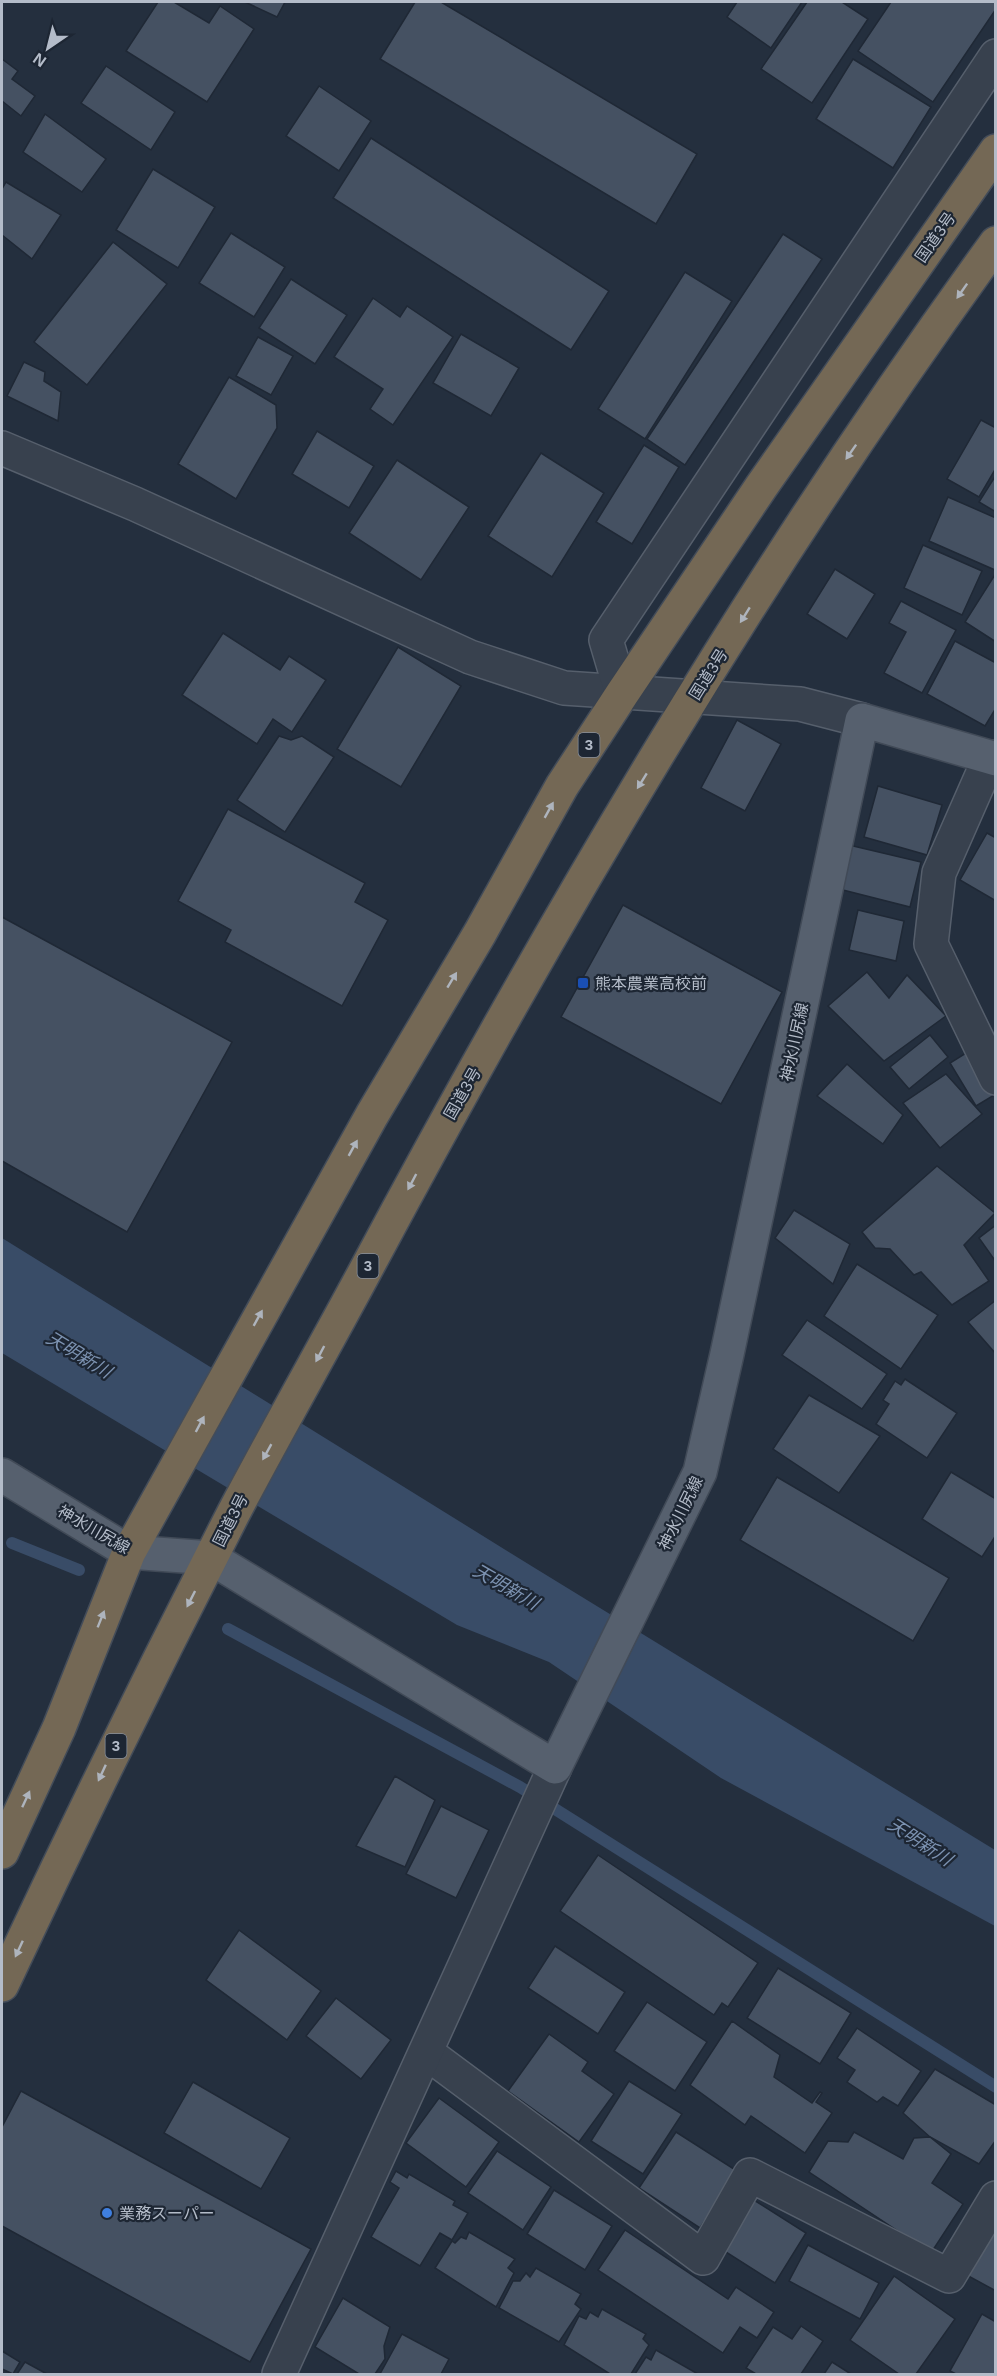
<svg xmlns="http://www.w3.org/2000/svg" width="997" height="2376" font-family="Arial,'Noto Sans JP',sans-serif">
<style>
.water{fill:#394c67}
.lines{fill:none;stroke-linecap:round;stroke-linejoin:round}
.stream{stroke:#394c67;stroke-width:12}
.building{fill:#455162;stroke:#1f2835;stroke-width:1.5}
.minor-casing{stroke:#565f6c;stroke-width:36}
.major-casing{stroke:#414a57;stroke-width:36}
.highway-casing{stroke:#434c59;stroke-width:36}
.minor{stroke:#38414e;stroke-width:33}
.major{stroke:#56606e;stroke-width:33}
.highway{stroke:#746855;stroke-width:33}
.oneway{fill:#aeb4bd}
.transit-dot{fill:#1a4fb4;stroke:#1d2633;stroke-width:2}
.shop-dot{fill:#3f7fe0;stroke:#1d2633;stroke-width:2}
.labels{text-anchor:middle;stroke-width:4.5;stroke-linejoin:round;paint-order:stroke}
.shield{fill:#1d2633;stroke:#878f9c;stroke-width:1.5}
.shield-label{font-size:15px;font-weight:bold;fill:#b4bcc9}
.street-label{font-size:16px;fill:#b4bcc9;stroke:#1d2633}
.poi-label{font-size:16px;fill:#b4bcc9;stroke:#1d2633;text-anchor:start}
.water-label{font-size:18px;font-style:italic;fill:#7c92b1;stroke:#1d2633}
</style>
<rect width="100%" height="100%" fill="#242f3e"/>
<!-- water -->
<path class="water" d="M2,1238L538,1570L995,1850V1926L721,1778L549,1662L457,1625L2,1353Z"/>
<g class="lines">
<!-- stream -->
<g class="stream">
<path d="M12,1543L79,1570"/>
<path d="M228,1629L520,1787L996,2087"/>
</g>
</g>
<!-- building -->
<g class="building">
<path d="M158,2H174L209,23L220,6L254,29L207,102L126,51Z"/>
<path d="M245,2H285L277,17Z"/>
<path d="M415,2H441L697,154L656,224L380,59Z"/>
<path d="M737,2H802L771,48L727,17Z"/>
<path d="M807,2H842L868,19L812,103L761,69Z"/>
<path d="M891,2H996V9L933,102L858,51Z"/>
<path d="M2,59L18,71L12,79L35,96L21,116L2,101Z"/>
<path d="M853,59L931,107L893,168L816,119Z"/>
<path d="M106,66L175,112L151,150L81,103Z"/>
<path d="M319,86L371,121L339,171L286,136Z"/>
<path d="M45,114L106,159L82,192L23,152Z"/>
<path d="M371,138L609,291L571,350L333,198Z"/>
<path d="M153,169L215,207L178,268L116,230Z"/>
<path d="M6,182L61,215L32,259L2,235V189Z"/>
<path d="M231,233L285,267L254,317L199,283Z"/>
<path d="M783,234L822,259L685,465L647,439Z"/>
<path d="M113,242L167,284L87,385L34,342Z"/>
<path d="M685,272L732,301L645,439L598,409Z"/>
<path d="M291,279L347,315L315,364L259,328Z"/>
<path d="M373,298L400,317L407,306L453,337L393,425L370,409L383,389L334,357Z"/>
<path d="M461,334L519,368L491,416L433,383Z"/>
<path d="M258,337L293,356L271,395L236,376Z"/>
<path d="M24,362L45,372L44,381L61,392L58,421L7,396Z"/>
<path d="M229,377L276,405L277,428L236,499L178,464Z"/>
<path d="M981,420L996,428V468L979,497L947,479Z"/>
<path d="M317,431L374,466L349,508L292,474Z"/>
<path d="M644,445L679,467L632,544L596,522Z"/>
<path d="M541,453L604,493L552,577L488,536Z"/>
<path d="M397,460L469,507L421,580L349,533Z"/>
<path d="M996,475V512L979,502Z"/>
<path d="M948,497L996,518L995,570L929,541Z"/>
<path d="M923,545L982,571L962,615L904,588Z"/>
<path d="M835,569L875,594L847,639L807,614Z"/>
<path d="M996,573V642L965,622Z"/>
<path d="M901,601L956,630L922,693L884,673L906,632L889,623Z"/>
<path d="M223,633L280,670L289,656L326,680L292,732L273,719L257,744L182,695Z"/>
<path d="M955,641L996,663V708L985,726L927,694Z"/>
<path d="M398,647L461,686L401,787L337,749Z"/>
<path d="M737,720L781,744L745,811L701,788Z"/>
<path d="M279,736L291,740L302,736L334,757L285,832L237,800Z"/>
<path d="M878,786L942,805L927,855L864,837Z"/>
<path d="M228,809L365,883L355,902L388,920L342,1006L225,942L231,930L178,901Z"/>
<path d="M987,833L996,838V901L960,880Z"/>
<path d="M849,845L921,862L910,907L839,889Z"/>
<path d="M623,905L782,992L721,1104L561,1017Z"/>
<path d="M858,910L904,921L896,961L849,950Z"/>
<path d="M2,917L232,1042L127,1232L2,1161Z"/>
<path d="M867,972L889,998L907,975L946,1016L884,1061L828,1006Z"/>
<path d="M930,1035L948,1057L909,1089L890,1067Z"/>
<path d="M974,1048L996,1094L976,1106L950,1063Z"/>
<path d="M847,1064L903,1115L883,1144L817,1096Z"/>
<path d="M946,1074L982,1114L940,1148L903,1103Z"/>
<path d="M937,1166L995,1213L964,1245L989,1281L952,1305L921,1272L914,1275L890,1249L875,1248L862,1232Z"/>
<path d="M794,1210L850,1244L833,1284L775,1238Z"/>
<path d="M996,1225V1262L979,1238Z"/>
<path d="M857,1264L938,1315L901,1369L824,1316Z"/>
<path d="M996,1300V1354L968,1322Z"/>
<path d="M807,1320L887,1374L862,1409L782,1355Z"/>
<path d="M905,1379L957,1413L927,1458L876,1424L889,1404L883,1400L895,1381L901,1385Z"/>
<path d="M809,1395L880,1436L839,1493L773,1449Z"/>
<path d="M951,1472L996,1499V1535L982,1557L922,1519Z"/>
<path d="M777,1477L949,1578L913,1641L740,1540Z"/>
<path d="M395,1776L435,1800L405,1867L356,1846Z"/>
<path d="M441,1806L489,1830L456,1898L406,1874Z"/>
<path d="M598,1855L758,1963L728,2007L722,2003L714,2015L560,1911Z"/>
<path d="M239,1930L321,1991L287,2040L206,1980Z"/>
<path d="M555,1946L625,1992L598,2034L528,1988Z"/>
<path d="M778,1968L851,2013L820,2064L747,2018Z"/>
<path d="M336,1998L391,2040L361,2079L306,2036Z"/>
<path d="M647,2002L707,2042L675,2091L614,2051Z"/>
<path d="M732,2021L780,2055L774,2077L812,2103L820,2092L822,2093L816,2102L832,2113L805,2153L751,2116L745,2125L690,2085Z"/>
<path d="M857,2028L921,2071L898,2106L883,2097L877,2102L847,2082L855,2070L837,2058Z"/>
<path d="M549,2034L588,2062L582,2071L614,2094L579,2142L508,2091Z"/>
<path d="M935,2069L996,2105V2140L979,2164L930,2137L903,2113Z"/>
<path d="M629,2081L682,2114L643,2174L591,2141Z"/>
<path d="M193,2082L290,2138L261,2189L164,2133Z"/>
<path d="M21,2091L311,2249L250,2362L2,2226V2127Z"/>
<path d="M439,2098L499,2142L466,2187L406,2143Z"/>
<path d="M676,2132L737,2171L700,2228L639,2188Z"/>
<path d="M854,2132L903,2159L914,2138L930,2137L951,2154L932,2183L963,2204L931,2253L809,2172L828,2141L848,2142Z"/>
<path d="M497,2151L551,2187L523,2230L468,2193Z"/>
<path d="M396,2171L407,2178L409,2174L455,2201L453,2205L468,2213L452,2240L440,2233L420,2266L371,2237L399,2188L390,2182Z"/>
<path d="M554,2190L612,2226L585,2270L527,2234Z"/>
<path d="M749,2197L806,2233L775,2283L718,2247Z"/>
<path d="M996,2223V2291L961,2272Z"/>
<path d="M625,2230L728,2299L736,2287L774,2312L757,2338L740,2327L723,2353L598,2270Z"/>
<path d="M469,2232L515,2259L508,2268L514,2273L496,2307L435,2268L452,2241L455,2243L461,2237L466,2239Z"/>
<path d="M808,2245L879,2283L860,2319L789,2281Z"/>
<path d="M536,2268L581,2294L575,2304L581,2309L559,2342L499,2308L513,2281H520L526,2273L530,2277Z"/>
<path d="M894,2276L955,2319L916,2374H899L850,2340Z"/>
<path d="M343,2298L390,2327L384,2346L385,2359L375,2374H359L315,2347Z"/>
<path d="M602,2309L646,2334L643,2339L649,2345L631,2374H610L564,2345L579,2316L586,2319L590,2312L598,2317Z"/>
<path d="M982,2314L996,2322V2374H956L950,2371Z"/>
<path d="M801,2326L823,2341L801,2374H756L746,2368L773,2327L792,2339Z"/>
<path d="M402,2334L449,2359L441,2374H380Z"/>
<path d="M656,2350L698,2374H635L646,2357L651,2360Z"/>
<path d="M2,2351L20,2362L13,2374L2,2369Z"/>
<path d="M25,2362L47,2374H17Z"/>
<path d="M832,2362L851,2374H824Z"/>
</g>
<g class="lines">
<defs>
<g id="minor">
<path d="M2,448L135,504L470,657L564,688L800,704L862,720"/>
<path d="M622,694L606,640L996,56"/>
<path d="M990,757L939,873L931,944L996,1078"/>
<path d="M427,2053L703,2258L750,2175L949,2276L996,2198"/>
<path d="M279,2374L555,1767"/>
</g>
<path id="major" d="M2,1475L129,1552L211,1558L555,1767L700,1472L727,1354L862,720L996,759"/>
<g id="highway">
<path d="M2,1852L59,1728L129,1552L372,1115L480,933L562,786L622,694L761,487L996,151"/>
<path d="M2,1985C76,1827 153,1670 233,1514C275,1434 320,1355 363,1275C553,919 758,570 996,243"/>
</g>
</defs>
<!-- minor casing -->
<use href="#minor" class="minor-casing"/>
<!-- major casing -->
<use href="#major" class="major-casing"/>
<!-- highway casing -->
<use href="#highway" class="highway-casing"/>
<!-- minor -->
<use href="#minor" class="minor"/>
<!-- major -->
<use href="#major" class="major"/>
<!-- highway -->
<use href="#highway" class="highway"/>
</g>
<!-- one-way arrows -->
<defs><path id="oneway-solid" d="M-6-.8H1V-3.2L6.5 0L1 3.2V.8H-6Z" transform="scale(1.5)"/></defs>
<g class="oneway">
<use href="#oneway-solid" transform="translate(962 291) rotate(125)"/>
<use href="#oneway-solid" transform="translate(851 452) rotate(125)"/>
<use href="#oneway-solid" transform="translate(745 615) rotate(122)"/>
<use href="#oneway-solid" transform="translate(642 781) rotate(122)"/>
<use href="#oneway-solid" transform="translate(549 810) rotate(-61)"/>
<use href="#oneway-solid" transform="translate(452 980) rotate(-59)"/>
<use href="#oneway-solid" transform="translate(353 1148) rotate(-61)"/>
<use href="#oneway-solid" transform="translate(412 1182) rotate(118)"/>
<use href="#oneway-solid" transform="translate(258 1318) rotate(-61)"/>
<use href="#oneway-solid" transform="translate(320 1354) rotate(118)"/>
<use href="#oneway-solid" transform="translate(200 1424) rotate(-62)"/>
<use href="#oneway-solid" transform="translate(267 1452) rotate(119)"/>
<use href="#oneway-solid" transform="translate(191 1599) rotate(117)"/>
<use href="#oneway-solid" transform="translate(101 1619) rotate(-68)"/>
<use href="#oneway-solid" transform="translate(102 1773) rotate(115)"/>
<use href="#oneway-solid" transform="translate(26 1799) rotate(-65)"/>
<use href="#oneway-solid" transform="translate(19 1949) rotate(115)"/>
</g>
<!-- markers -->
<rect class="transit-dot" x="577" y="977" width="12" height="12" rx="3"/>
<circle class="shop-dot" cx="107" cy="2213" r="6"/>
<g class="labels">
<!-- shield labels -->
<g class="shield">
<rect x="578.5" y="733" width="21" height="24" rx="4.5"/>
<rect x="357.5" y="1254" width="21" height="24" rx="4.5"/>
<rect x="105.5" y="1734" width="21" height="24" rx="4.5"/>
</g>
<g class="shield-label">
<text x="589" y="750">3</text>
<text x="368" y="1271">3</text>
<text x="116" y="1751">3</text>
</g>
<!-- street labels -->
<g class="street-label">
<text transform="translate(935 237) rotate(-55)" y="6">国道3号</text>
<text transform="translate(708 674) rotate(-58)" y="6">国道3号</text>
<text transform="translate(794 1042) rotate(-78)" y="6">神水川尻線</text>
<text transform="translate(462 1093) rotate(-60)" y="6">国道3号</text>
<text transform="translate(680 1513) rotate(-64)" y="6">神水川尻線</text>
<text transform="translate(230 1520) rotate(-63)" y="6">国道3号</text>
<text transform="translate(94 1529) rotate(30)" y="6">神水川尻線</text>
</g>
<!-- poi labels -->
<g class="poi-label">
<text x="595" y="989">熊本農業高校前</text>
<text x="119" y="2219">業務スーパー</text>
</g>
<!-- water labels -->
<g class="water-label">
<text transform="translate(79 1355) rotate(31)" y="6">天明新川</text>
<text transform="translate(506 1587) rotate(30)" y="6">天明新川</text>
<text transform="translate(920 1842) rotate(33)" y="6">天明新川</text>
</g>
</g>
<!-- border -->
<rect width="997" height="2376" fill="none" stroke="#b4bcc9" stroke-width="6"/>
<!-- north arrow -->
<g transform="translate(48 48) rotate(215)" stroke="#1d2633" stroke-width="4.5" paint-order="stroke">
<path d="M0-4.5L10 22L0 15L-10 22Z" fill="#b4bcc9"/>
<text y="-9" font-size="16" font-weight="bold" text-anchor="middle" fill="#b4bcc9">N</text>
</g>
</svg>
